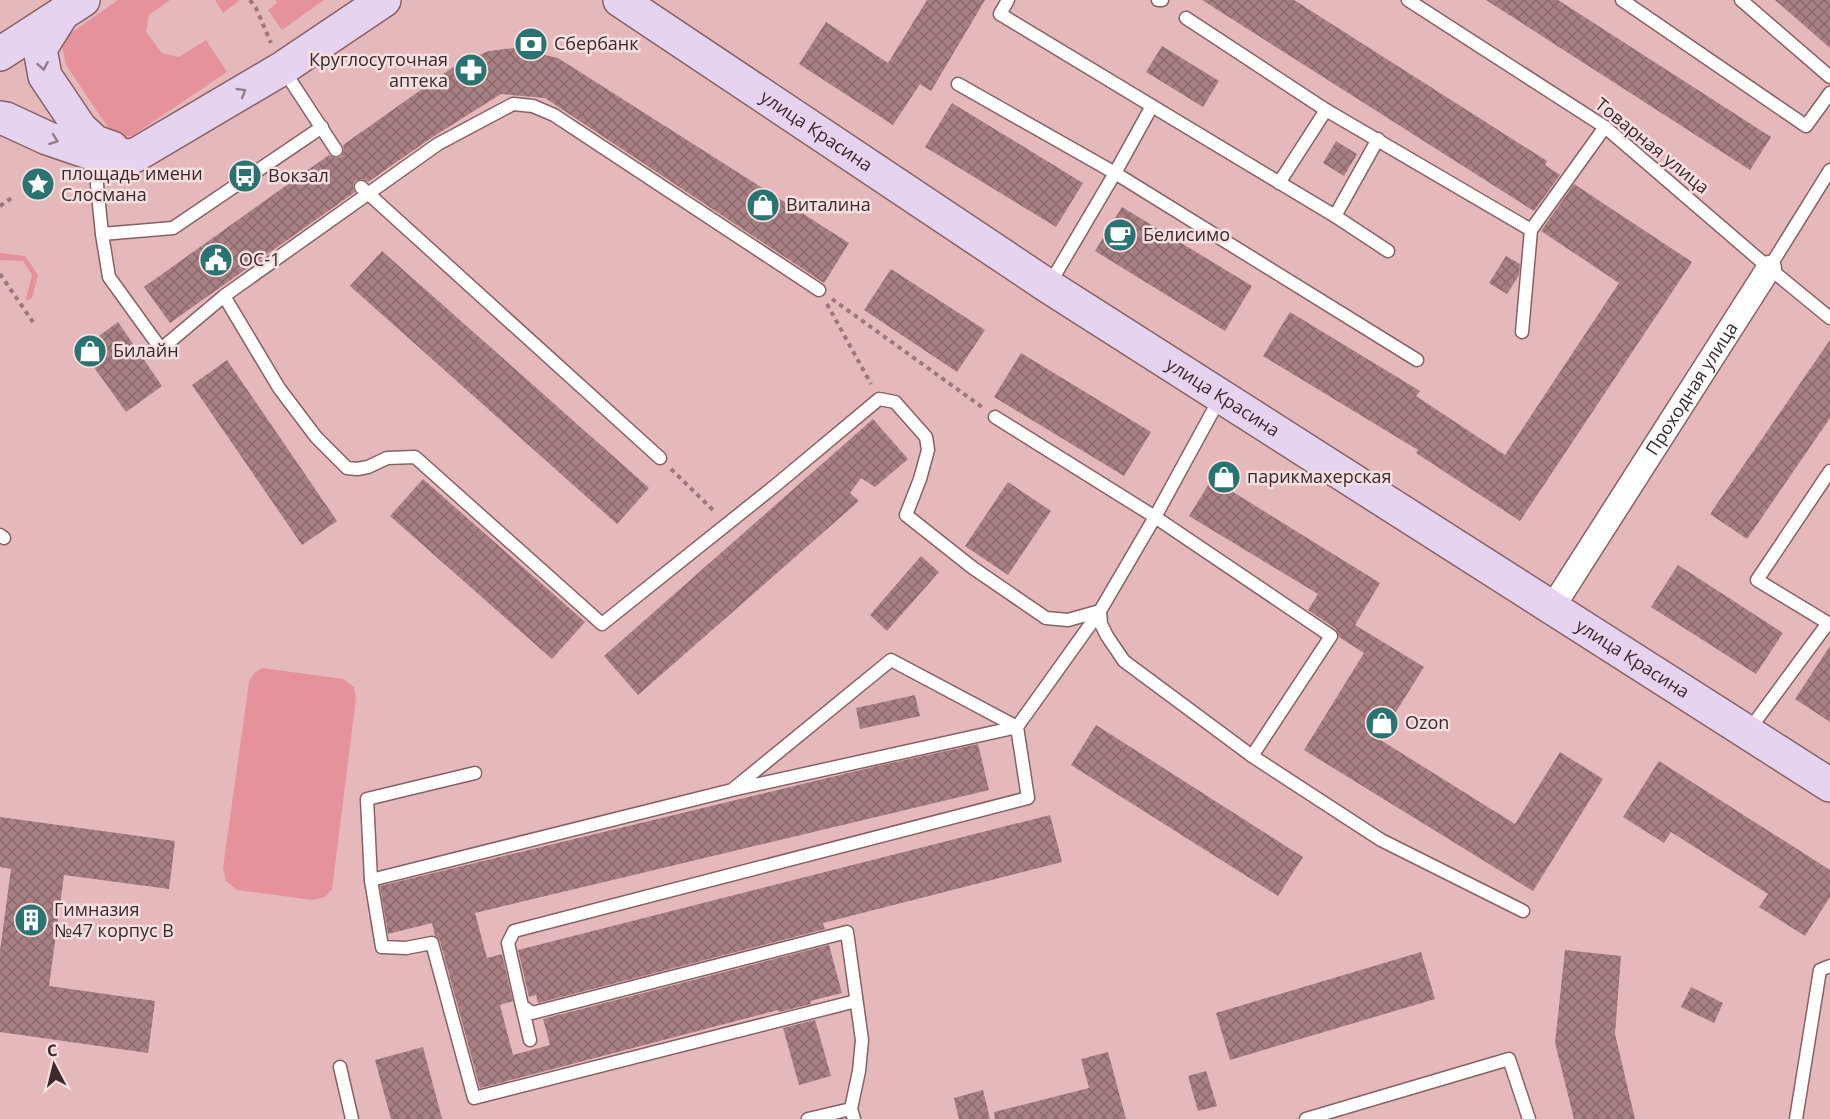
<svg xmlns="http://www.w3.org/2000/svg" width="1830" height="1119" font-family="'Open Sans',sans-serif">
<style>
.grass{fill:#e6929c}
.building{fill:url(#building-cross-hatch)}
.lines{fill:none;stroke-linecap:round;stroke-linejoin:round}
.lane-casing{stroke:#886164;stroke-width:15}
.street-casing{stroke:#886164;stroke-width:27}
.secondary-casing{stroke:#886164;stroke-width:36}
.path{stroke:#9a797c;stroke-width:4;stroke-dasharray:4.5 4.5;stroke-linecap:butt}
.lane{stroke:#fff;stroke-width:12}
.street{stroke:#fff;stroke-width:24}
.secondary{stroke:#e5d3ef;stroke-width:33}
.oneway{stroke:#907e8d}
.labels{text-anchor:middle;stroke-width:5;stroke-linejoin:round;paint-order:stroke}
.poi-label{font-size:18px;fill:#3b292b;stroke:#f6dfe1;text-anchor:start}
.street-label{font-size:18px;fill:#3b292b;stroke:#f6dfe1}
</style>
<defs>
<pattern id="building-cross-hatch" width="8" height="8" patternUnits="userSpaceOnUse" patternTransform="scale(1.5)"><rect width="8" height="8" fill="#a87f83"/><path d="M0 0l8 8M0 8l8-8" fill="none" stroke="#8a686b"/></pattern>
</defs>
<rect width="100%" height="100%" fill="#e5b8bc"/>
<!-- grass -->
<g class="grass">
<path d="M118,0H170L149,15L146,32L162,53L179,57L206,40L227,72L132,136L120,137L111,132L66,65L62,46L71,33Z"/>
<path d="M215,0H238L239,1L223,13Z"/>
<path d="M275,0H324L282,30L268,10L277,3Z"/>
<path d="M0,253L25,256L38,275L32,298L27,301L25,298L27,295L32,275L23,261L0,260Z"/>
<path d="M262,668L343,679L354,687L356,699L332,889L325,897L313,900L237,890L226,881L223,868L249,682L254,673Z"/>
</g>
<!-- building -->
<g class="building">
<path d="M927,0H985L931,91L920,84L893,125L799,64L826,22L888,63Z"/>
<path d="M1202,0H1294L1547,161L1545,165L1560,175L1534,211Z"/>
<path d="M1486,0H1558L1771,137L1750,170Z"/>
<path d="M1775,0H1830V48Z"/>
<path d="M1162,46L1219,81L1203,107L1146,72Z"/>
<path d="M513,48L558,58L849,243L824,283L545,98L501,94L431,138L368,182L362,179L355,181L353,186L355,192L170,323L144,287L329,155L336,158L341,157L344,150L343,145L459,63L489,51Z"/>
<path d="M952,103L1083,183L1056,227L925,147Z"/>
<path d="M1336,141L1357,154L1344,176L1323,163Z"/>
<path d="M1574,184L1692,262L1520,521L1416,453L1418,450L1263,356L1290,312L1420,391L1416,396L1505,455L1619,283L1541,231Z"/>
<path d="M1122,207L1252,286L1225,331L1095,251Z"/>
<path d="M382,251L649,488L617,524L350,286Z"/>
<path d="M1506,256L1520,264L1519,275L1507,294L1489,283Z"/>
<path d="M891,269L985,330L957,372L864,310Z"/>
<path d="M118,322L162,386L126,412L81,349Z"/>
<path d="M1830,340V418L1747,539L1710,514Z"/>
<path d="M1021,353L1151,432L1124,476L994,397Z"/>
<path d="M227,360L337,521L302,545L192,385Z"/>
<path d="M873,419L908,459L875,487L861,478L850,493L859,501L638,695L604,656Z"/>
<path d="M423,479L585,622L552,659L390,516Z"/>
<path d="M1212,479L1380,583L1355,625L1424,667L1379,739L1515,824L1560,752L1603,779L1533,891L1304,750L1364,653L1339,637L1336,629L1308,610L1318,594L1189,516Z"/>
<path d="M1008,482L1051,511L1008,575L965,546Z"/>
<path d="M921,556L939,572L887,631L870,615Z"/>
<path d="M1678,565L1783,633L1756,674L1651,607Z"/>
<path d="M1830,646V722L1795,699Z"/>
<path d="M915,695L920,716L860,729L856,708Z"/>
<path d="M1096,725L1303,857L1278,896L1071,765Z"/>
<path d="M978,744L989,790L475,913L487,958L502,954L513,1001L500,1005L513,1055L550,1045L543,1019L829,945L842,993L810,1001L811,1004L779,1012L778,1010L480,1088L440,941L435,936L432,923L388,934L380,886L873,767Z"/>
<path d="M1659,761L1830,870V897L1805,936L1759,907L1768,894L1671,832L1664,843L1623,817Z"/>
<path d="M1050,815L1062,862L823,923L825,929L538,1003L536,995L529,997L518,950Z"/>
<path d="M0,817L175,841L169,889L64,875L49,986L155,1001L148,1053L0,1032V951L11,869L0,867Z"/>
<path d="M1565,950L1621,956L1615,1034L1635,1119H1574L1555,1043Z"/>
<path d="M1421,952L1435,999L1230,1060L1216,1013Z"/>
<path d="M1691,987L1723,1003L1714,1023L1681,1007Z"/>
<path d="M815,1020L831,1076L799,1085L783,1028Z"/>
<path d="M423,1047L442,1119H391L375,1060Z"/>
<path d="M1108,1052L1126,1119H995L994,1112L1089,1088L1081,1059Z"/>
<path d="M1206,1071L1217,1106L1198,1111L1188,1076Z"/>
<path d="M983,1090L990,1119H959L954,1098Z"/>
</g>
<g class="lines">
<defs>
<g id="lane">
<path d="M1008,0L1000,14L1152,106"/>
<path d="M1158,0H1162"/>
<path d="M1408,0L1605,127L1769,268L1830,318"/>
<path d="M1622,0L1806,126L1830,93"/>
<path d="M1741,0L1830,77"/>
<path d="M1186,18L1326,110L1531,230"/>
<path d="M283,69L336,150"/>
<path d="M958,84L1115,173L1152,106L1335,216L1388,251"/>
<path d="M94,155L102,234L109,277L161,349L224,296L438,144L513,104L533,106L554,115L819,290"/>
<path d="M1279,183L1326,110"/>
<path d="M361,187L660,458"/>
<path d="M1335,216L1378,139"/>
<path d="M102,234L173,228L322,127"/>
<path d="M1769,268L1830,170"/>
<path d="M1049,285L1115,173L1417,360"/>
<path d="M224,296L279,388L316,437L347,468L357,469L368,467L387,458L415,457L602,624L776,485L879,399L895,402L926,437L928,450L920,479L906,515L973,568L1046,618L1068,620L1100,611L1155,517L1220,398"/>
<path d="M1522,332L1531,230L1605,127"/>
<path d="M995,417L1155,517L1331,636L1252,756L1381,840L1523,911"/>
<path d="M0,535L4,538"/>
<path d="M1100,611L1101,624L1107,636L1124,661L1252,756"/>
<path d="M1749,730L1828,623L1757,580L1830,471"/>
<path d="M732,790L891,660L1017,727L732,790L371,880L382,947L406,948L432,943L474,1098L856,1001"/>
<path d="M371,880L367,799L475,773"/>
<path d="M522,1006L530,1040"/>
<path d="M340,1067L352,1119"/>
<path d="M851,1109L859,1071L862,1040L847,932L532,1013L522,1006L508,943L514,931L1028,798L1017,727L1100,611"/>
<path d="M808,1119L851,1109L854,1119"/>
<path d="M1306,1119L1509,1059L1529,1119"/>
<path d="M1796,1119L1820,970L1830,966"/>
</g>
<g id="street">
<path id="s1" d="M1552,608L1769,268"/>
</g>
<g id="secondary">
<path id="s2" d="M620,0L1048,286L1830,785"/>
<path d="M62,14L40,49L45,76L80,128L95,142L112,148"/>
<path d="M0,54L83,0"/>
<path d="M0,118L6,119L47,138L94,154L134,156L283,68L384,0"/>
</g>
</defs>
<!-- lane casing -->
<use href="#lane" class="lane-casing"/>
<!-- street casing -->
<use href="#street" class="street-casing"/>
<!-- secondary casing -->
<use href="#secondary" class="secondary-casing"/>
<!-- path -->
<g class="path">
<path d="M250,0L256,8L271,43"/>
<path d="M0,206L13,197"/>
<path d="M0,274L35,325"/>
<path d="M832,299L982,407"/>
<path d="M827,304L871,384"/>
<path d="M671,469L715,512"/>
</g>
<!-- lane -->
<use href="#lane" class="lane"/>
<!-- street -->
<use href="#street" class="street"/>
<!-- secondary -->
<use href="#secondary" class="secondary"/>
</g>
<!-- one-way arrows -->
<defs><path id="oneway-chevron" d="M-2-3.5L2.5 0L-2 3.5" fill="none" stroke-width="1.6" stroke-linecap="round" stroke-linejoin="round" transform="scale(1.5)"/></defs>
<g class="oneway">
<use href="#oneway-chevron" transform="translate(43 66) rotate(80)"/>
<use href="#oneway-chevron" transform="translate(242 92) rotate(-31)"/>
<use href="#oneway-chevron" transform="translate(54 140) rotate(20)"/>
</g>
<!-- icons -->
<defs>
<symbol id="bank-disc" viewBox="-11 -11 22 22"><circle r="9.5" fill="#297371" stroke="#f6dfe1"/><path d="M-6-4H6V4H-6ZM0-2.3a2.3 2.3 0 1 0 0 4.6a2.3 2.3 0 1 0 0-4.6Z" fill="#fff"/></symbol>
<symbol id="pharmacy-disc" viewBox="-11 -11 22 22"><circle r="9.5" fill="#297371" stroke="#f6dfe1"/><path d="M-2-6h4v4h4v4h-4v4h-4v-4h-4v-4h4Z" fill="#fff"/></symbol>
<symbol id="bus-disc" viewBox="-11 -11 22 22"><circle r="9.5" fill="#297371" stroke="#f6dfe1"/><path d="M-5-6H5V4H4V6H2V4H-2V6H-4V4H-5ZM-3.5-4V0h7V-4ZM-3.5 1.2v1.5H-2V1.2ZM2 1.2v1.5H3.5V1.2Z" fill="#fff"/></symbol>
<symbol id="sight-disc" viewBox="-11 -11 22 22"><circle r="9.5" fill="#297371" stroke="#f6dfe1"/><path d="M0-6L1.8-2.2L6-1.7L2.9 1.2L3.7 5.4L0 3.3L-3.7 5.4L-2.9 1.2L-6-1.7L-1.8-2.2Z" fill="#fff"/></symbol>
<symbol id="shop-disc" viewBox="-11 -11 22 22"><circle r="9.5" fill="#297371" stroke="#f6dfe1"/><path d="M-5-2.5h2.3a2.7 3.5 0 0 1 5.4 0H5L5.5 6h-11ZM-1.5-2.5h3a1.5 2.3 0 0 0-3 0Z" fill="#fff"/></symbol>
<symbol id="cafe-disc" viewBox="-11 -11 22 22"><circle r="9.5" fill="#297371" stroke="#f6dfe1"/><path d="M-5.5-4.5H6V0H3Q3 3.5 0 3.5H-2.5Q-5.5 3.5-5.5 0ZM3-3.2v2h1.7v-2ZM-6 4.5H4V6H-6Z" fill="#fff"/></symbol>
<symbol id="civic-disc" viewBox="-11 -11 22 22"><circle r="9.5" fill="#297371" stroke="#f6dfe1"/><path d="M-.6-6.5H3V-4.5H.6V-3L4-1V1h2V6H-6V1h2V-1L-.6-3ZM-1.2 2.5V6h2.4V2.5Z" fill="#fff"/></symbol>
<symbol id="building-disc" viewBox="-11 -11 22 22"><circle r="9.5" fill="#297371" stroke="#f6dfe1"/><path d="M-4-6H4V6H1V3H-1V6H-4ZM-2.5-4.3h1.7v1.8h-1.7ZM.8-4.3h1.7v1.8H.8ZM-2.5-1h1.7V.8h-1.7ZM.8-1h1.7V.8H.8Z" fill="#fff"/></symbol>
</defs>
<g fill-rule="evenodd">
<use href="#bank-disc" x="512" y="25" width="38" height="38"/>
<use href="#pharmacy-disc" x="452" y="51" width="38" height="38"/>
<use href="#bus-disc" x="226" y="157" width="38" height="38"/>
<use href="#sight-disc" x="19" y="165" width="38" height="38"/>
<use href="#shop-disc" x="744" y="186" width="38" height="38"/>
<use href="#cafe-disc" x="1101" y="216" width="38" height="38"/>
<use href="#civic-disc" x="197" y="241" width="38" height="38"/>
<use href="#shop-disc" x="71" y="332" width="38" height="38"/>
<use href="#shop-disc" x="1205" y="458" width="38" height="38"/>
<use href="#shop-disc" x="1363" y="704" width="38" height="38"/>
<use href="#building-disc" x="12" y="901" width="38" height="38"/>
</g>
<g class="labels">
<!-- poi labels -->
<g class="poi-label">
<text x="554" y="50">Сбербанк</text>
<text x="448" y="66" text-anchor="end">Круглосуточная<tspan x="448" dy="21">аптека</tspan></text>
<text x="61" y="180">площадь имени<tspan x="61" dy="21">Слосмана</tspan></text>
<text x="268" y="182">Вокзал</text>
<text x="786" y="211">Виталина</text>
<text x="1143" y="241">Белисимо</text>
<text x="239" y="266">ОС-1</text>
<text x="113" y="357">Билайн</text>
<text x="1247" y="483">парикмахерская</text>
<text x="1405" y="729">Ozon</text>
<text x="54" y="916">Гимназия<tspan x="54" dy="21">№47 корпус В</tspan></text>
</g>
<!-- street labels -->
<g class="street-label">
<text dy="6" stroke="none"><textPath href="#s2" startOffset="236">улица Красина</textPath></text>
<text transform="translate(1652 146) rotate(39)" y="6">Товарная улица</text>
<text dy="6" stroke="none"><textPath href="#s1" startOffset="260">Проходная улица</textPath></text>
<text dy="6" stroke="none"><textPath href="#s2" startOffset="722">улица Красина</textPath></text>
<text dy="6" stroke="none"><textPath href="#s2" startOffset="1208">улица Красина</textPath></text>
</g>
</g>
<!-- north arrow -->
<g transform="translate(54 1065) rotate(353)" stroke="#f6dfe1" stroke-width="4.5" paint-order="stroke">
<path d="M0-4.5L10 22L0 15L-10 22Z" fill="#3b292b"/>
<text y="-9" font-size="16" font-weight="bold" text-anchor="middle" fill="#3b292b">С</text>
</g>
</svg>
